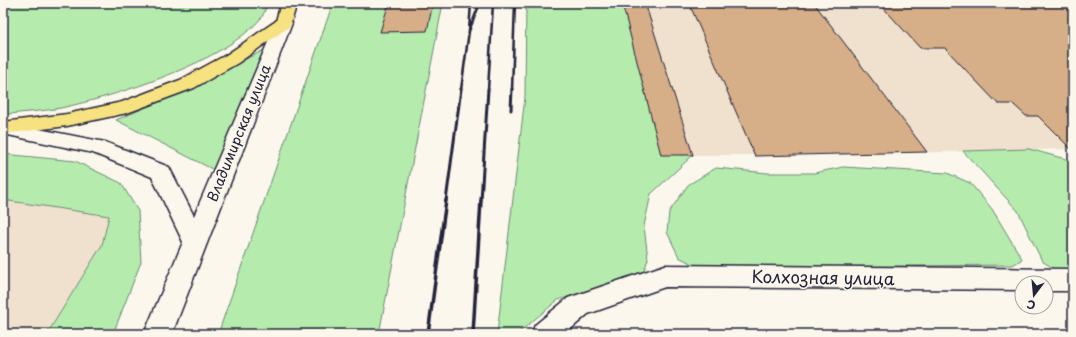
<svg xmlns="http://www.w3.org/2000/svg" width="1076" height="337" font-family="'Playpen Sans',sans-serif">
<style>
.built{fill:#f0e1ce}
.green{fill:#b5ecae;stroke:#6c8774}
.building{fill:#d6ae87;stroke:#22223b}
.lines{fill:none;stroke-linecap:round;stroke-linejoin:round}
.minor-casing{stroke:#22223b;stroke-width:3}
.major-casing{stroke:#22223b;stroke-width:3}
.minor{fill:#fbf7ec;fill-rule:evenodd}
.major{fill:#f6e281;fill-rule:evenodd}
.rail-far2{stroke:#22223b;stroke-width:2.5}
.rail-far1{stroke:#22223b;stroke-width:3}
.rail{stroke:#22223b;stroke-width:3.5}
.labels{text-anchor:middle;stroke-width:3;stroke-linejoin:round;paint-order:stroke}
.street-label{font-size:14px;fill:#22223b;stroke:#fbf7ec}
.near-street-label{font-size:17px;fill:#22223b;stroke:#fbf7ec}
</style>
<rect width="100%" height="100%" fill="#fbf7ec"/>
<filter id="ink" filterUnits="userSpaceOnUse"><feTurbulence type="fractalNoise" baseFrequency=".025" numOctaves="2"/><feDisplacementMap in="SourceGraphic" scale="8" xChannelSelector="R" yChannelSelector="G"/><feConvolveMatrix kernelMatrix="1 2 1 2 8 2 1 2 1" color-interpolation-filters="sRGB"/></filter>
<g filter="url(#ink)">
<!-- built -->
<g class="built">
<path d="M622,3H1070L1073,5V149L816,155H693Z"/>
<path d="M3,200L110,215L102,245L47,334H3Z"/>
</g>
<!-- green -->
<g class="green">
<path d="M12,3H267C266,8 264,13 262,17C226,62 116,96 61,108C44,111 26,112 9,114L3,113V8Z"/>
<path d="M333,3H443L379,334H218Z"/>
<path d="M526,3H622L693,155L651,194L644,226L648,259L643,274L558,300L517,334H497L525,97Z"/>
<path d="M270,47L216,171L116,120L168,98Z"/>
<path d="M1029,149L1073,161V271L1059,272L1042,261L1018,211L963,151Z"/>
<path d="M3,154L75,161L121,183L138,211L141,262L113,334H47L102,245L109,216L3,200Z"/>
<path d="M843,167L947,173L970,183L992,209L1022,259L1013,265L700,268L679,257L667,232L669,212L688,185L716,168L768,173H814Z"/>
</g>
<!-- building -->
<g class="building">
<path d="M389,3H433L427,31L380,32Z"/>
<path d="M622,3H645L693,155H661Z"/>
<path d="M689,3H814L927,152L755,156Z"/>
<path d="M879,3H1073V151L1038,116H1026L1013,104H998L945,48H920Z"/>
</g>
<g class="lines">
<defs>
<g id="minor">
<path d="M284,18L290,20L292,23L172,334H144L183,242L152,177L93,153L3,134V122L105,142L169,167L194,216L276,23L278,20Z"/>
<path d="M665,265L1073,269V291H1046V283H1022V290L665,287L588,314L565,334H531L535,325L568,298Z"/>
</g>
<path id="major" d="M281,3H297L290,26L238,63L194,88L127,113L67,126L3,134V122L67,114L122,102L180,80L226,55L276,21Z"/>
</defs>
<!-- minor casing -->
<use href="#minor" class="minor-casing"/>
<!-- major casing -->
<use href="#major" class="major-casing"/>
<!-- minor -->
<use href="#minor" class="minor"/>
<!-- major -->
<use href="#major" class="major"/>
<!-- rail-far2 -->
<g class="rail-far2">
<path d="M471,3L469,31L480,3"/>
<path d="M461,90L469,31"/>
<path d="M488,90L493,3"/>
<path d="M512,90L515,3"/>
</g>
<!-- rail-far1 -->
<g class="rail-far1">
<path d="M511,110L512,89"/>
<path d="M446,201L461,89"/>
<path d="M481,201L488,89"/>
</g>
<!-- rail -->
<g class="rail">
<path d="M428,334L446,200"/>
<path d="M473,334L481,200"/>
</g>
</g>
</g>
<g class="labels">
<!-- street labels -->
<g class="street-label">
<text transform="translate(239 133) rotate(-68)" y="5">Владимирская улица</text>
</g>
<!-- near-street labels -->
<g class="near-street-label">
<text transform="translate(823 278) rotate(1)" y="6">Колхозная улица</text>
</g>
</g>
<!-- margin -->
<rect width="1076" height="337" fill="none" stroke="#fbf7ec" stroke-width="16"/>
<rect x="8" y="8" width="1060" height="321" fill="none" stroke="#22223b" stroke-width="1.5" filter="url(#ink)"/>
<!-- north arrow -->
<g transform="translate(1034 295) rotate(196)"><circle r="19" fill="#fbf7ec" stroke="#a4a2a5"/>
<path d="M0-3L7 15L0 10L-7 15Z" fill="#22223b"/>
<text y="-6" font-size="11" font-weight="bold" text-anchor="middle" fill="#22223b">С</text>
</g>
</svg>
